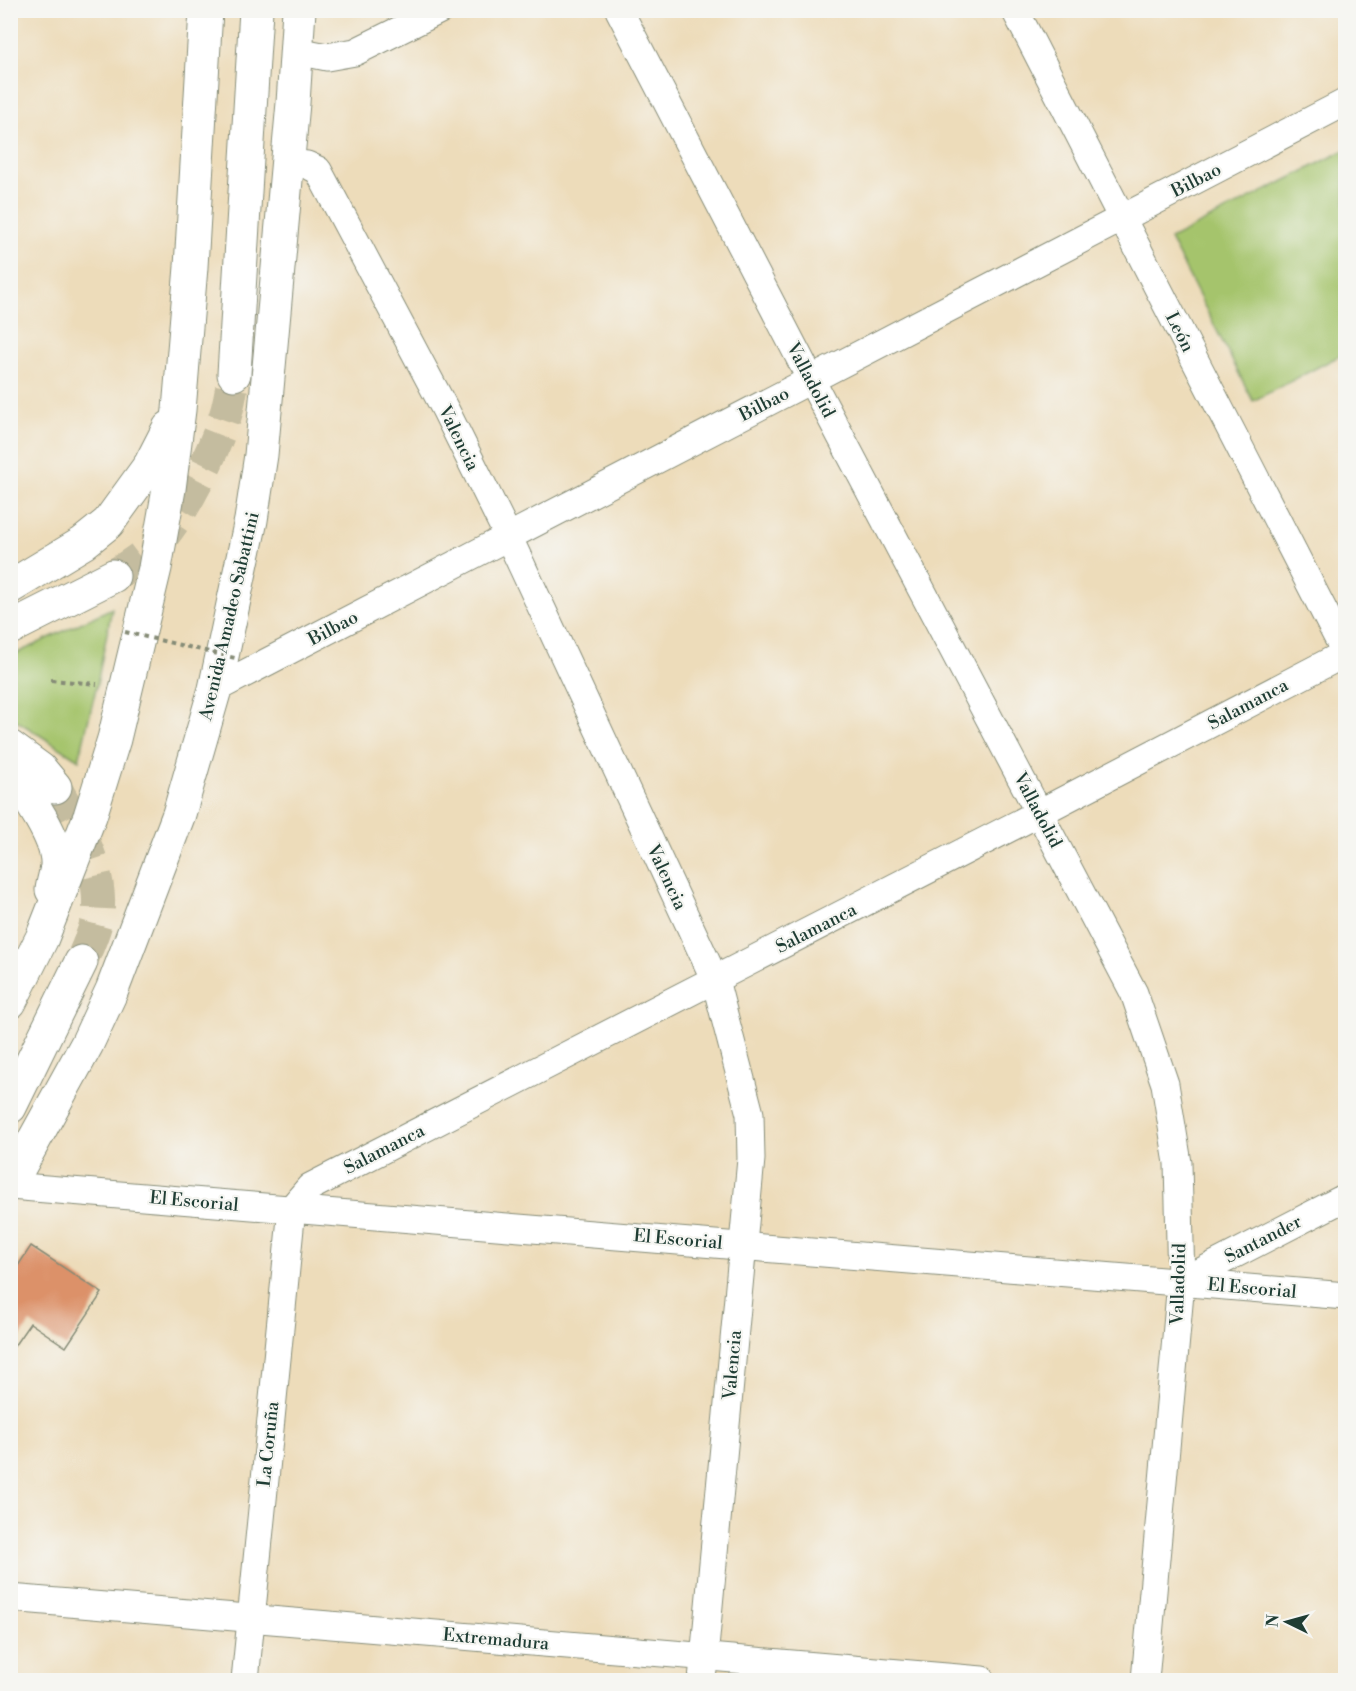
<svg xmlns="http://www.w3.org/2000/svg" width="1356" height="1691" font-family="'Libre Bodoni',serif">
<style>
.green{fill:#a5c46c;stroke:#628050;stroke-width:1.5}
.building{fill:#dc9169}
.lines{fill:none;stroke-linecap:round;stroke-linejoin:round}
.primary-tunnel{stroke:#c4bc9f;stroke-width:33;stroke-dasharray:33 16;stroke-linecap:butt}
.street-casing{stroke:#868c77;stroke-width:29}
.primary-casing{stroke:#868c77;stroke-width:35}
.path{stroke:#868c77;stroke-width:4;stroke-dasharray:4.5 4.5;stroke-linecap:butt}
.street{stroke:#fff;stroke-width:27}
.primary{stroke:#fff;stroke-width:33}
.path-bridge{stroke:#868c77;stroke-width:4;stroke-dasharray:4.5 4.5;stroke-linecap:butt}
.labels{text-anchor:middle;stroke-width:4.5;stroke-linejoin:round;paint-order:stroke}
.street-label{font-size:18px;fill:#1f3d34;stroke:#f6f6f2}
</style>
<rect width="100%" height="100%" fill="#f6f6f2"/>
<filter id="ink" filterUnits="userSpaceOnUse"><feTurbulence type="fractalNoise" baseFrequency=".0167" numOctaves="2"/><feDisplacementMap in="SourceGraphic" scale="12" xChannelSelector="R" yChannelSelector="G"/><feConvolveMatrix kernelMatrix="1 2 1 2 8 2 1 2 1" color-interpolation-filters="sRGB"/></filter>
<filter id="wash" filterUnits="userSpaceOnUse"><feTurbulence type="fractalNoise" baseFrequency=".008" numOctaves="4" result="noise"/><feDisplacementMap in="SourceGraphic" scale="24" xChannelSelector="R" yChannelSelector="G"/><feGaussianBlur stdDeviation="1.35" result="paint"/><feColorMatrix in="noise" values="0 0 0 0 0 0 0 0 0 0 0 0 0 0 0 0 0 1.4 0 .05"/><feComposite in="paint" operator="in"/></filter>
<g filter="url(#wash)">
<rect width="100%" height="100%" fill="#eddcba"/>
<!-- green -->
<g class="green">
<path d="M1345,150V353L1253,401L1170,239Z"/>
<path d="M112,608L97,684L79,760L11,717V656Z"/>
</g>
<g id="blocks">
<!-- building -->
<path class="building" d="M31,1246L102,1293L66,1347L30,1323L10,1352V1278Z"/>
</g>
</g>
<g filter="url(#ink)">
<use href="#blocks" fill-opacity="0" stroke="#868c77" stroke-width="1.5"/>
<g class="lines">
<!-- primary-tunnel -->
<g class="primary-tunnel">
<path d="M113,576C127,567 142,558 154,546C181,520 217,446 227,410C230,398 232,386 234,374"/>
<path d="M55,787C76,824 103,869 98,914C95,931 88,946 81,962"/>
</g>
<defs>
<g id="street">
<path d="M619,10L811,380L1134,993L1165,1084L1178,1163L1181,1282L1145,1680"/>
<path d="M1015,10L1346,654"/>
<path d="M297,51L327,57L355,52L440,10"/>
<path d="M288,163L307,165L318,170L446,411L508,536L715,980L750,1114L751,1159L702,1680"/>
<path d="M215,689L1346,102"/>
<path d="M10,1186L1346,1296"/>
<path d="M292,1208L310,1187L1039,813L1346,653"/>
<path d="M1181,1282L1346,1197"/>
<path d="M10,1598L982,1680"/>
<path d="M245,1680L292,1208"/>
</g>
<g id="primary">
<path d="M234,374L256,10"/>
<path d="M10,587L83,543L108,523L150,465L169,428"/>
<path d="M10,628L113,576"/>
<path d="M10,747L40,769L55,787"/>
<path d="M10,776C28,794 59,841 57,866C56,874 53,882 52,890"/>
<path d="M10,1002L42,938L90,816L114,739L155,568L169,489L179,410L191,267L206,10"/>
<path d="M10,1107L81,962"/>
<path d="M10,1184L87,1044L112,990L179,814L215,689L251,520L261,455L293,103L299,10"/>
</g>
</defs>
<!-- street casing -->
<use href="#street" class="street-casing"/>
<!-- primary casing -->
<use href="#primary" class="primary-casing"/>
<!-- path -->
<path class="path" d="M51,680L97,684"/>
<!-- street -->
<use href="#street" class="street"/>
<!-- primary -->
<use href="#primary" class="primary"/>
<!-- path-bridge -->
<path class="path-bridge" d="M125,632L239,659"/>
</g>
</g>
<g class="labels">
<!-- street labels -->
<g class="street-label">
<text transform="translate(1196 180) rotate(-27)" y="6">Bilbao</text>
<text transform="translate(1180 332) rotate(63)" y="6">León</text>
<text transform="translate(811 380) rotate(62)" y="6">Valladolid</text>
<text transform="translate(764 404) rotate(-27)" y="6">Bilbao</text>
<text transform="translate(459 438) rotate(64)" y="6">Valencia</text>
<text transform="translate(229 616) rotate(-77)" y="6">Avenida Amadeo Sabattini</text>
<text transform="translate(333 628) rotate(-28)" y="6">Bilbao</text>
<text transform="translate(1248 704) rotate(-28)" y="6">Salamanca</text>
<text transform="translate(1038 810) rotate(62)" y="6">Valladolid</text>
<text transform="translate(667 877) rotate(65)" y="6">Valencia</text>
<text transform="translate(816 928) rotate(-27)" y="6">Salamanca</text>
<text transform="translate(384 1149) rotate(-27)" y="6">Salamanca</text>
<text transform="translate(194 1201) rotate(5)" y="6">El Escorial</text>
<text transform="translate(678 1239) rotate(5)" y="6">El Escorial</text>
<text transform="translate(1263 1239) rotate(-27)" y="6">Santander</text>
<text transform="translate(1178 1284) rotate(-88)" y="6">Valladolid</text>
<text transform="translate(1252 1288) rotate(5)" y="6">El Escorial</text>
<text transform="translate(732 1365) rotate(-85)" y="6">Valencia</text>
<text transform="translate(268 1444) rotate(-84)" y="6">La Coruña</text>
<text transform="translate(496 1639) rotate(5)" y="6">Extremadura</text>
</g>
</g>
<!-- margin -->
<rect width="1356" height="1691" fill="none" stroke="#f6f6f2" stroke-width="36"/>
<!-- north arrow -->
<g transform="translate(1287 1622) rotate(275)" stroke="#f6f6f2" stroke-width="4.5" paint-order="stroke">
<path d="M0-4.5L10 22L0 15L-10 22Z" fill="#1f3d34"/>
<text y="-9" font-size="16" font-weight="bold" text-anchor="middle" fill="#1f3d34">N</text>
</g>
</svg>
